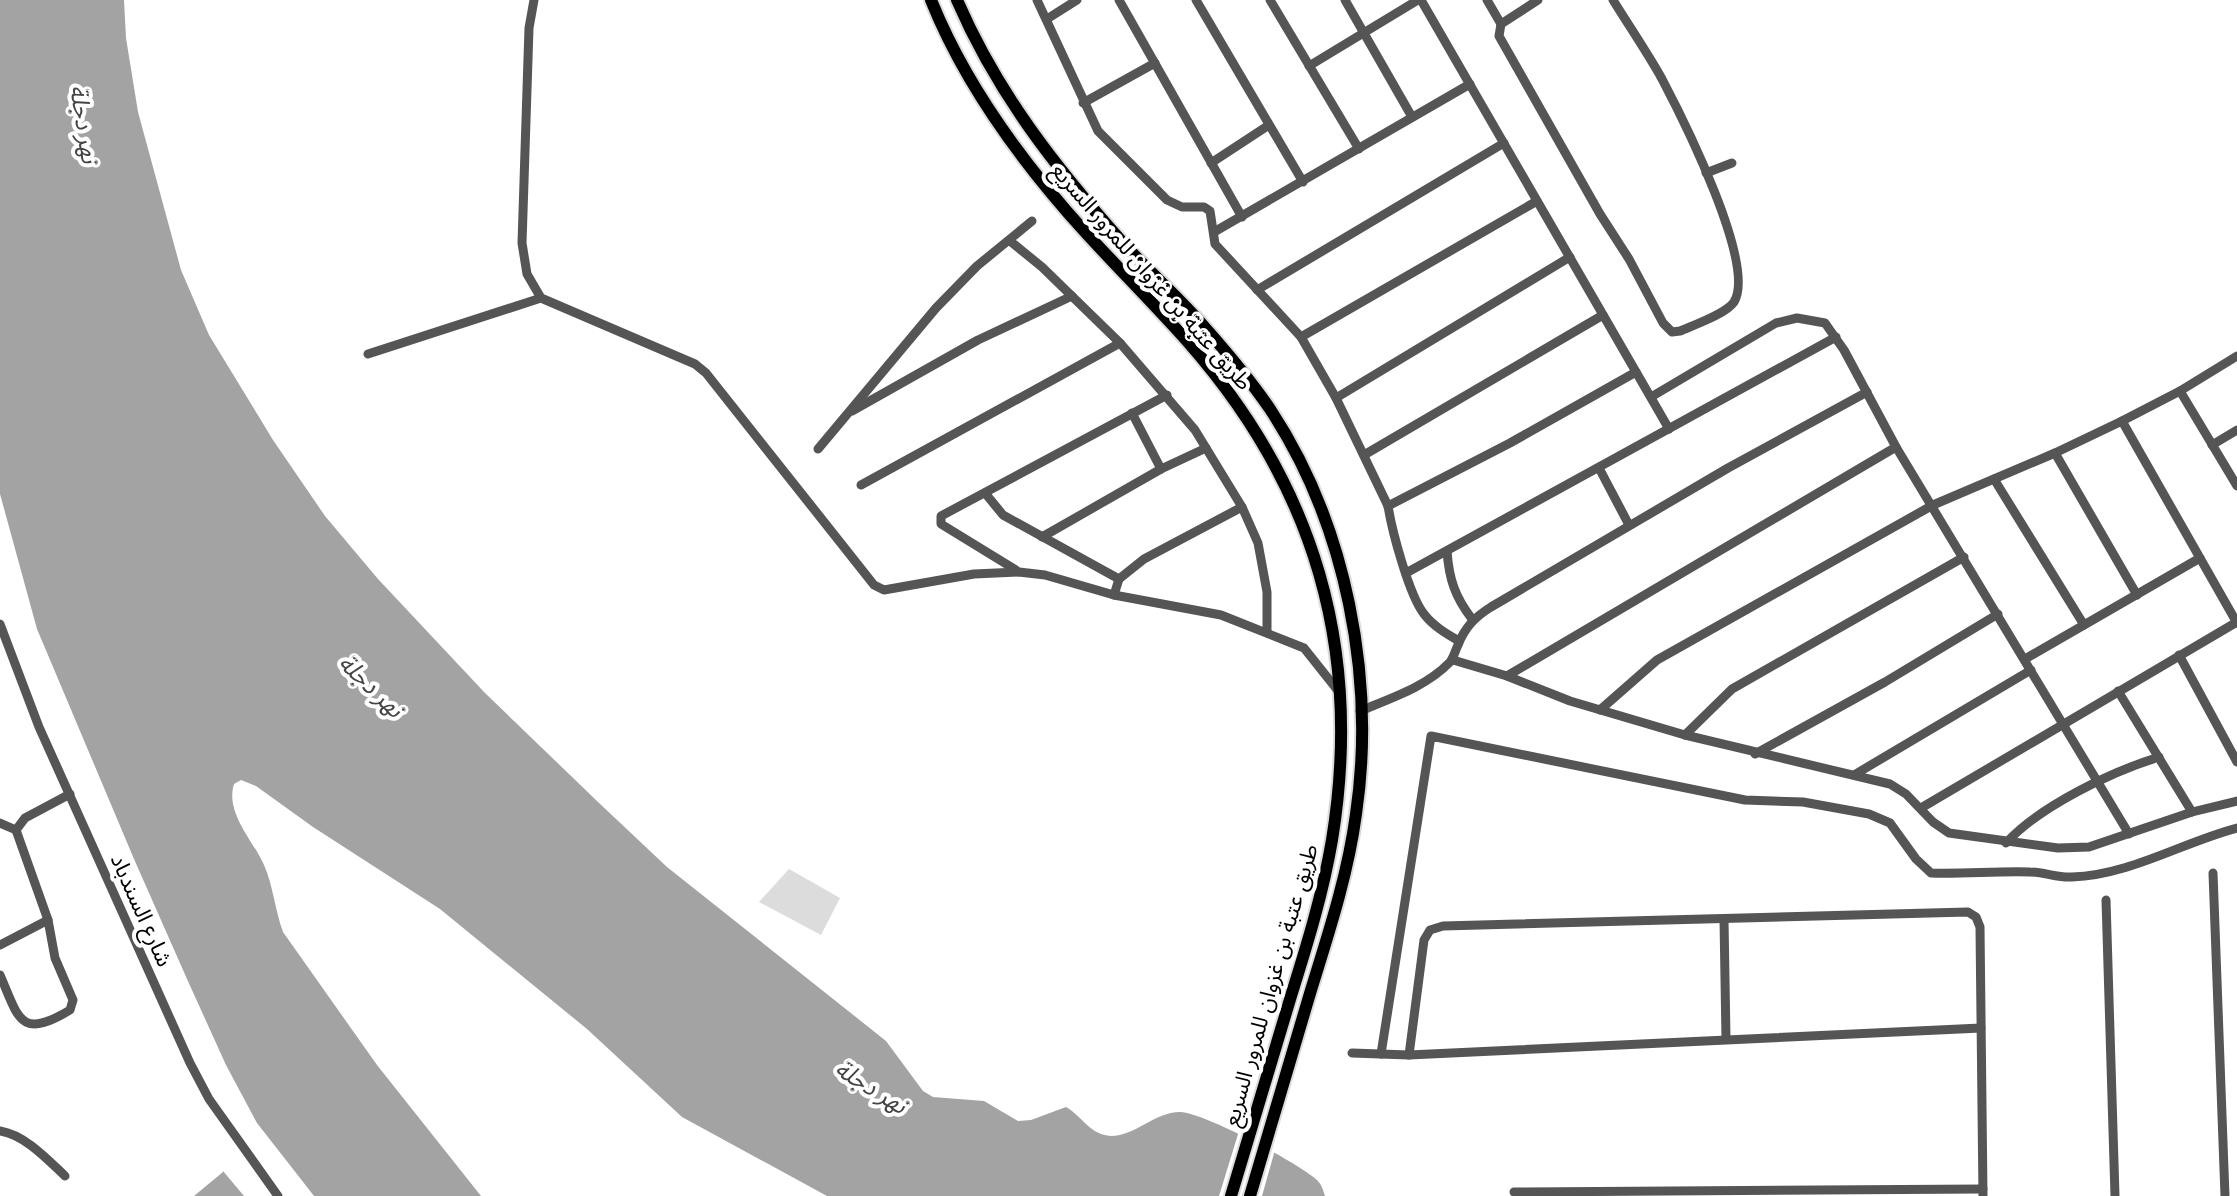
<svg xmlns="http://www.w3.org/2000/svg" width="2237" height="1196" font-family="'Space Grotesk','Noto Sans Arabic',sans-serif">
<style>
.green{fill:#dcdcdc}
.water{fill:#a3a3a3}
.pier{fill:#fff}
.lines{fill:none;stroke-linecap:round;stroke-linejoin:round}
.highway-casing{stroke:#dbdbdb;stroke-width:16}
.minor{stroke:#555;stroke-width:9}
.highway{stroke:#000;stroke-width:12}
.labels{text-anchor:middle;stroke-width:8;stroke-linejoin:round;paint-order:stroke}
.street-label{font-size:22px;fill:#000;stroke:#fff}
.water-label{font-size:24px;font-style:italic;fill:#444;stroke:#fff}
</style>
<rect width="100%" height="100%" fill="#fff"/>
<!-- green -->
<path class="green" d="M789,869L840,898L821,935L759,902Z"/>
<!-- water -->
<g class="water">
<path d="M0,0H124L126,38L138,112L181,270L209,335L273,440L325,516L378,579L485,693L598,802L667,867L886,1041L923,1091L933,1097L984,1101L1018,1121L1031,1120L1066,1107C1082,1116 1090,1135 1111,1136C1135,1136 1155,1112 1180,1112C1205,1113 1298,1163 1317,1180C1322,1185 1323,1190 1325,1196H827L682,1117L587,1029L440,909L313,827L256,786L241,780L234,784C225,813 253,840 264,865C273,885 275,910 283,932L377,1065L481,1196H314L257,1123L226,1065L187,979L134,859L37,629L0,494Z"/>
<path d="M223,1171L244,1196H194L223,1172Z"/>
</g>
<!-- pier -->
<path class="pier" d="M1239,1131L1275,1150L1262,1196H1219Z"/>
<g class="lines">
<defs>
<g id="highway">
<path d="M931,0C966,87 1024,165 1087,234C1120,270 1155,305 1188,342C1315,486 1363,650 1332,840C1323,893 1307,945 1291,996C1271,1063 1251,1129 1231,1196"/>
<path d="M957,0C997,93 1056,168 1123,243C1150,273 1181,299 1207,330C1229,355 1251,381 1270,409C1346,524 1376,678 1356,814C1348,874 1329,932 1311,990C1291,1059 1270,1127 1250,1196"/>
</g>
</defs>
<!-- highway casing -->
<use href="#highway" class="highway-casing"/>
<!-- minor -->
<g class="minor">
<path d="M534,0L529,28L522,243L527,274L541,298L695,364L706,373L874,585L884,590L974,574L1019,572L1045,575L1114,595L1221,615L1304,648L1339,692"/>
<path d="M1037,0L1098,131L1167,200L1182,207H1204L1210,211L1215,244L1301,337L1336,398L1388,506"/>
<path d="M1119,0L1242,217"/>
<path d="M1196,0L1303,182"/>
<path d="M1270,0L1359,149"/>
<path d="M1345,0L1412,117"/>
<path d="M1421,0L1669,429"/>
<path d="M1487,0L1501,24"/>
<path d="M1538,0L1501,24L1499,36L1600,214L1629,259L1663,323L1672,332L1680,331C1694,325 1726,314 1734,302C1757,265 1682,117 1662,79C1647,52 1629,26 1613,0"/>
<path d="M1047,19L1077,0"/>
<path d="M1309,66L1418,0"/>
<path d="M1083,103L1155,63"/>
<path d="M1211,163L1269,125"/>
<path d="M1706,173L1732,163"/>
<path d="M1214,232L1470,84"/>
<path d="M1010,241L1042,267L1120,343L1195,430L1242,507L1258,543L1267,592V632"/>
<path d="M1257,290L1504,143"/>
<path d="M1301,337L1537,201"/>
<path d="M368,354L541,298"/>
<path d="M2180,391L2237,486"/>
<path d="M1651,397L1776,323L1797,318L1825,323L1844,350L1896,447L2129,834"/>
<path d="M1336,398L1570,257"/>
<path d="M852,411L978,340L1072,296"/>
<path d="M1132,413L1161,469"/>
<path d="M2122,421L2237,623"/>
<path d="M2212,445L2237,430"/>
<path d="M818,449L936,308L977,266L1032,221"/>
<path d="M2055,453L2137,595"/>
<path d="M1364,455L1603,315"/>
<path d="M1599,468L1629,525"/>
<path d="M1994,479L2084,625"/>
<path d="M861,485L1120,343"/>
<path d="M985,493L1003,515L1119,579"/>
<path d="M1042,537L1161,469L1206,448"/>
<path d="M1447,551C1449,579 1455,597 1472,619"/>
<path d="M1016,570L941,524V516L1167,395"/>
<path d="M1406,573L1836,337"/>
<path d="M1114,595L1119,579L1144,559L1242,507"/>
<path d="M0,624L39,727L190,1063L209,1099L278,1196"/>
<path d="M1459,641C1447,634 1433,626 1424,614C1409,595 1392,531 1388,506L1510,443L1636,372"/>
<path d="M2179,655L2237,762"/>
<path d="M2025,659L2200,558"/>
<path d="M1453,660L1507,676L1570,701L1685,735L1890,784L1906,794L1933,822L1949,833L2058,848L2089,847L2192,812L2237,801"/>
<path d="M1507,676L1896,447"/>
<path d="M2118,691L2192,812"/>
<path d="M1600,710L1657,660L1933,505L2055,453L2122,421L2180,391L2237,356"/>
<path d="M1360,711C1391,698 1426,687 1450,662C1454,657 1455,651 1458,645C1465,627 1475,617 1491,607L1728,468L1867,392"/>
<path d="M1685,735L1732,689L1964,557"/>
<path d="M1755,754L1885,682L1998,614"/>
<path d="M1854,775L2031,670"/>
<path d="M1921,808L2237,622"/>
<path d="M0,823L16,830"/>
<path d="M2006,843C2040,806 2111,772 2159,757"/>
<path d="M2213,873L2225,1196"/>
<path d="M2106,900L2115,1196"/>
<path d="M1724,919L1726,1039"/>
<path d="M0,945L48,920"/>
<path d="M0,975C19,1019 20,1040 70,1010L73,1000L55,958L48,920L16,830L25,818L70,794"/>
<path d="M1352,1053L1409,1055L1981,1028"/>
<path d="M1381,1054L1431,736L1745,800L1803,802L1869,814L1890,823L1916,859L1931,873C1964,874 1997,871 2030,872C2044,872 2058,878 2072,877C2130,875 2183,842 2237,828"/>
<path d="M1409,1055L1424,940L1430,930L1443,926L1968,912L1976,917L1980,927L1983,1196"/>
<path d="M0,1131C25,1135 47,1159 65,1176"/>
<path d="M1514,1192L1983,1189"/>
</g>
<!-- highway -->
<use href="#highway" class="highway"/>
</g>
<g class="labels">
<!-- street labels -->
<g class="street-label">
<text transform="translate(1152 276) rotate(49)" y="8">طريق عتبة بن غزوان للمرور السريع</text>
<text transform="translate(142 910) rotate(66)" y="8">شارع السندباد</text>
<text transform="translate(1270 985) rotate(-74)" y="8">طريق عتبة بن غزوان للمرور السريع</text>
</g>
<!-- water labels -->
<g class="water-label">
<text transform="translate(84 124) rotate(81)" y="8">نهر دجلة</text>
<text transform="translate(371 686) rotate(44)" y="8">نهر دجلة</text>
<text transform="translate(871 1087) rotate(32)" y="8">نهر دجلة</text>
</g>
</g>
</svg>
